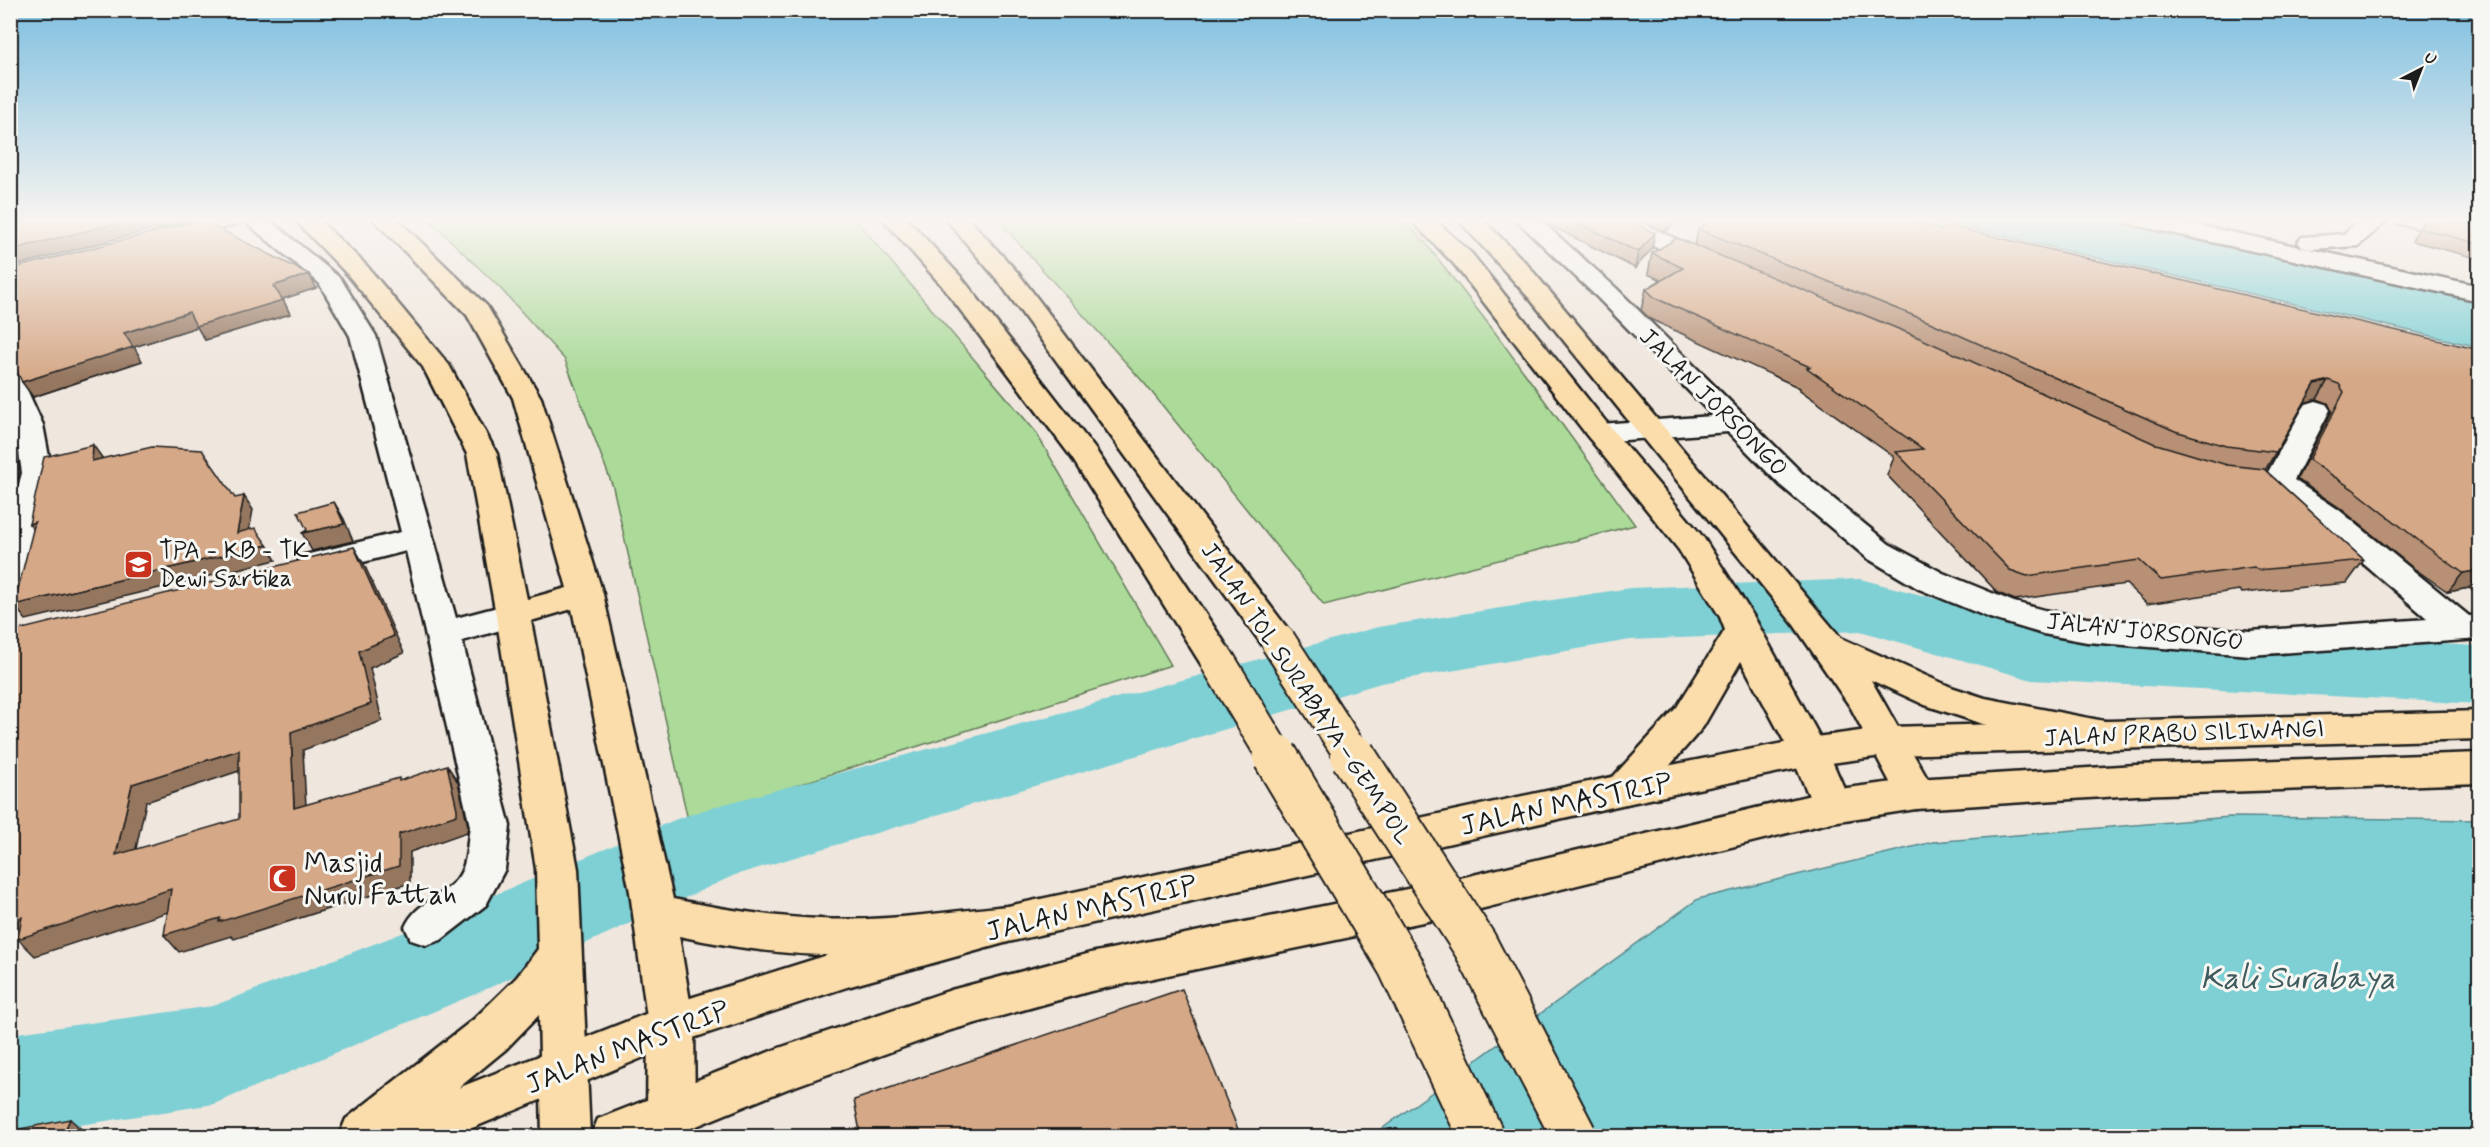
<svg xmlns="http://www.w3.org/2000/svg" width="2490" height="1147" font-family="Mynerve,sans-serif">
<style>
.green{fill:#abda99;stroke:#647b5a;stroke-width:1.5}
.water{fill:#7fd0d5;stroke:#57888b;stroke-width:1.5}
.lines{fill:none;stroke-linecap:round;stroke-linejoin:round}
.river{fill:#7fd0d5;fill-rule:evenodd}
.street-casing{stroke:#1c1c1c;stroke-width:5}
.primary-casing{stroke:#1c1c1c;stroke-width:5}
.highway-casing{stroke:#1c1c1c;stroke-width:5}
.street{fill:#f6f6f2;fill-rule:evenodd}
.primary{fill:#fbddab;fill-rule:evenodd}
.highway{fill:#fbddab;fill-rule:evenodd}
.highway-bridge-far1-casing{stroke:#1c1c1c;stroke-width:38;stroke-linecap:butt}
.highway-bridge-casing{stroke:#1c1c1c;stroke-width:48;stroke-linecap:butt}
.highway-bridge-far1{stroke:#fbddab;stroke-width:34}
.highway-bridge{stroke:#fbddab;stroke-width:44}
.wall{fill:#b79074;stroke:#1c1c1c;stroke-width:1.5}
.shaded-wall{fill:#95765e;stroke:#1c1c1c;stroke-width:1.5}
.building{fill:#d5a887;stroke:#1c1c1c;stroke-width:1.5;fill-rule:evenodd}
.labels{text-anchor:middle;stroke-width:6;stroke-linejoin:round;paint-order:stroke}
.street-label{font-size:24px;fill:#1c1c1c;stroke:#f6f6f2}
.poi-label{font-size:24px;fill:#1c1c1c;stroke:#f6f6f2;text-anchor:start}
.near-street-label{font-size:28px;fill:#1c1c1c;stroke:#f6f6f2}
.near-poi-label{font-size:28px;fill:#1c1c1c;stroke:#f6f6f2;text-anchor:start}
.near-water-label{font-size:32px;font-style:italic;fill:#3f5b5d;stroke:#f6f6f2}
</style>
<rect width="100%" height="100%" fill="#efe6dd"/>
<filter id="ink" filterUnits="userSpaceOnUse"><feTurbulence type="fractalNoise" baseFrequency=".0167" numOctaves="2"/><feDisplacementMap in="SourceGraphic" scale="12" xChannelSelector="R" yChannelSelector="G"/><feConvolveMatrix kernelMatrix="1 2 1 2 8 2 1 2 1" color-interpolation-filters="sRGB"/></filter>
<g filter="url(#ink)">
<!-- green -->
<g class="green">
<path d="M427,218H854L1035,431L1171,665L688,820L613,487L565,360L500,288Z"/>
<path d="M996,218H1400L1424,241L1494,331L1635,525L1324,605L1145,384Z"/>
</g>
<!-- water -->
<g class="water">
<path d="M1926,218H2103L2479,298V347Z"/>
<path d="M2230,817L2479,820V1136H1372L1698,899L1933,842Z"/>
</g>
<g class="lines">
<!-- river -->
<path class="river" d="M1860,579L2032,624L2480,646V704L2032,680L1860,631L1630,640L1381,683L735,875L480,992L214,1104L10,1136V1034L213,1006L410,930L677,819L710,808L1378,627L1630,588Z"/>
<defs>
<g id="street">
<path d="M207,218H267L341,279L376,336L456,618L513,603L525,607L530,615L525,623L462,641L510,826L505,869L486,905L441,940L426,945L411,940L405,927C417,901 440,899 456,880C468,867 467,843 470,826L406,551L313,575L301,572L297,564L301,556L401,532L350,336L319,283L243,220L241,223L166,243L158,241L154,236L158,231Z"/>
<path d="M1514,218H1538L1616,288L1802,473L1889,544L1943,573L2014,602L2044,610L2087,618L2250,631L2428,619L2317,524L2266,490L2262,483L2302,410L2306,404L2316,401L2326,404L2330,410L2294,480L2339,510L2469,616L2480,615V639L2250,655L2087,642L2043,634L1990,618L1919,589L1867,558L1780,485L1728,432L1600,442L1590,439L1585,433L1590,427L1600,424L1713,416L1598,298Z"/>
<path d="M1601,218H1631L1717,258L1720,263L1717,268L1708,270L1699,268L1605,223Z"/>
<path d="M2123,218H2166L2480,286V301L2135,225L2127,223Z"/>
<path d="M2360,218H2390L2358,246L2310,249L2302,247L2298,242L2302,237L2344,234Z"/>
<path d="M2394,218H2436L2463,221L2480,218V232C2452,239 2424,229 2398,223Z"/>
<path d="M10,375L20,377L24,383L43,425L52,473L27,584L22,592L10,595V517L22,473L15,425L10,416Z"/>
</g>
<g id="primary">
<path d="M2480,711V739L1889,755L1809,766L1626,804L1008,942L847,987L678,1043L453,1136H372L379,1119L671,1004L847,949L1008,906L1626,774L1809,738L1889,727Z"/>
<path d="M2480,753V783L2136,795L1916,809L1832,822L1452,916L1091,991L951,1030L787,1089L672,1136H591L598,1119L779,1048L951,990L1091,953L1452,880L1832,790L1916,779L2136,765Z"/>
</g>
<g id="highway">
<path d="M293,218H317L366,265L449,365L497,454L527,599L567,588L513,398L467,315L372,218H396L487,306L541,398L603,594L673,899C721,909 770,917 819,919C882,922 945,912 1008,906L1023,911L1029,924L1023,937C999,945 972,946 947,949C849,960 776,957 679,936L694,1025L695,1114L688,1130L672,1136L654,1130L647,1114L648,1025L630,892L572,609L531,621L578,869L590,1136H542L539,1015L506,1049L400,1136H339L346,1119L474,1019L517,977L538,949L536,869L496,615L467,454L423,367L348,275Z"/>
<path d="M882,218H906L961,277L1095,449L1230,651L1235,660L1230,669L1217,672L1204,669L1072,458L943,287Z"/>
<path d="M945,218H968L1018,273L1290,632L1295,641L1290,650L1278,653L1266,650L1000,283Z"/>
<path d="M1409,218H1433L1472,254L1610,427L1703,537L1754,617L1828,752L1852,806L1846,817L1832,822L1818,817L1790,752L1741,661L1703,727L1640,800L1626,804L1612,800L1606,789L1612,778L1677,707L1725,630L1720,617L1679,550L1590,439L1454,264Z"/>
<path d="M1457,218H1481L1525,262L1841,638L1951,687L1985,698L2125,725L2131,735L2125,745L2112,749L1983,724L1925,705L1871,680L1936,794L1930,805L1916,809L1902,805L1851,708L1794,625L1530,299Z"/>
</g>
</defs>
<!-- street casing -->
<use href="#street" class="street-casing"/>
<!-- primary casing -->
<use href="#primary" class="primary-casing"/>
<!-- highway casing -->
<use href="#highway" class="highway-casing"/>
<!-- street -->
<use href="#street" class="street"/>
<!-- primary -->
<use href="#primary" class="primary"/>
<!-- highway -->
<use href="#highway" class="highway"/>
<defs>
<g id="highway-bridge-far1">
<path d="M1278,641L1354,758"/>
<path d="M1217,660L1276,758"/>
</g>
<g id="highway-bridge">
<path d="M1275,756L1400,965L1481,1136"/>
<path d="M1353,756L1475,945L1574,1136"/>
</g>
</defs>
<!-- highway-bridge-far1 casing -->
<use href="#highway-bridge-far1" class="highway-bridge-far1-casing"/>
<!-- highway-bridge casing -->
<use href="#highway-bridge" class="highway-bridge-casing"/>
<!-- highway-bridge-far1 -->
<use href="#highway-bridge-far1" class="highway-bridge-far1"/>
<!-- highway-bridge -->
<use href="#highway-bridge" class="highway-bridge"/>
</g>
<!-- wall -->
<g class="wall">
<path d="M1541,218H1624L1652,249L1635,268L1549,225Z"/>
<path d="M1636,218H1679L1666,232Z"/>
<path d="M2425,218L2467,224L2480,222V259L2412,241Z"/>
<path d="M1698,229L1941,230L2480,350V596L2469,588L2448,592L2412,567L2340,508L2297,479L2332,411L2328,403L2317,399L2305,403L2265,470L2364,560L2347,583L2242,593L2239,590L2147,604L2126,584L2015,600L1998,593L1887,475L1894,457L1800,390V388L1650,319L1641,310L1646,289L1661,280L1648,274L1652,253L1695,245Z"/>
<path d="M10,269L309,274L316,288L283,299L290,314L205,340L197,327L134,347L142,361L33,397L19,375L10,374Z"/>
</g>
<!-- shaded-wall -->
<g class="shaded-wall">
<path d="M137,218H182L184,221L10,267V250Z"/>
<path d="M1670,218H1679L1666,232Z"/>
<path d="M1655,233L1652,249L1635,268L1638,252Z"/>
<path d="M309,274L316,288L280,300L273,286Z"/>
<path d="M283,300L290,314L205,340L197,327L134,347L142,361L33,397L22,382L124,333L189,312Z"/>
<path d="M2328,380L2317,399L2304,403L2315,384Z"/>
<path d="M10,421L13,426L20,473L10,507Z"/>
<path d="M93,445L103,459L92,461Z"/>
<path d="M244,496L253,510L246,547L237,533Z"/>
<path d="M334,502L344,519L353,541L312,551L302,533L344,524Z"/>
<path d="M35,522L40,539L29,524Z"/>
<path d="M267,545L276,560L26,620L14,605Z"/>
<path d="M354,547L364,564L404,653L370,668L382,721L303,750L307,825L294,808L291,732L359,651Z"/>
<path d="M2480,570V575L2469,588L2448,592L2463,573Z"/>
<path d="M239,750L251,767L146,802L131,872L116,855L132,784Z"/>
<path d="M447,765L458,782L468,826L467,832L410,852V883L234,939L231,936L179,952L164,935L399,834Z"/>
<path d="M171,889L186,906L35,956L19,940L10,943V921L22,917Z"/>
<path d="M70,1119L87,1134L86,1137H62Z"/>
</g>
<!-- building -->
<g class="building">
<path d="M10,218H137L10,250Z"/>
<path d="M1568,218H1624L1655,233L1638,252Z"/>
<path d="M1717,218H1903L1941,230L1949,226L2480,350V570L2463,573L2427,547L2353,489L2309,460L2344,392L2339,384L2328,380L2315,384L2276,452L2226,446L2175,431L1932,323L1698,229Z"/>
<path d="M2425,218L2467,224L2480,222V244L2420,228Z"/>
<path d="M201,220L309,274L273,286L283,300L196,326L189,312L124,333L133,347L22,382L12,361H10V269Z"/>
<path d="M1677,238L1913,335L2153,443L2227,465L2264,469L2364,560L2258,570L2254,567L2161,580L2139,560L2027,576L2010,570L1896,452L1923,449L1807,368L1810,367L1655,298L1646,289L1683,268L1652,253Z"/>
<path d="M93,445L92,461L152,447L202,450L235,498L244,496L237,533L255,528L267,545L14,605L35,522L29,524L44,457Z"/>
<path d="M334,502L344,524L302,533L307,530L298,512Z"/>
<path d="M354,547L394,636L359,651L371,704L291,732L294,808L399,778V781L447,765L457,809V815L399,834V866L219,922L220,918L164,935L171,889L18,939L22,917L10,921V632ZM239,750V819L116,855L132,784Z"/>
<path d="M1182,989L1241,1137H861L854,1100Z"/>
<path d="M70,1119L62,1137H10V1131Z"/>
</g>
</g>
<!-- sky -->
<linearGradient id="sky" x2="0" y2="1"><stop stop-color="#7ebfe0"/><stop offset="0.58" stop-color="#f8f4f0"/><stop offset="1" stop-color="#f8f4f0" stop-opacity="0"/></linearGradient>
<rect width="2490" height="379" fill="url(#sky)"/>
<!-- icons -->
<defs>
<symbol id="school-square" viewBox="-11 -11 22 22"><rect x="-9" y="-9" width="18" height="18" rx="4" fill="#c8321e" stroke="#f6f6f2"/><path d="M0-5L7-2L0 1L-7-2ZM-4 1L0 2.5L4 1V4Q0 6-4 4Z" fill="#fff"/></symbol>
<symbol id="mosque-square" viewBox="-11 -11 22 22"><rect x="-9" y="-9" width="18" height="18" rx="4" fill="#c8321e" stroke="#f6f6f2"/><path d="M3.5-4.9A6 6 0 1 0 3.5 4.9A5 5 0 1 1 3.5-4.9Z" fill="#fff"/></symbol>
</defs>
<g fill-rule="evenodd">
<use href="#school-square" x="122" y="548" width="33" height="33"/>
<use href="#mosque-square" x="266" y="862" width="33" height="33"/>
</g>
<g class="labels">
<!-- street labels -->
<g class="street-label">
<text transform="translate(1714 402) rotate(45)" y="8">JALAN JORSONGO</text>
<text transform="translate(2145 631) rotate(6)" y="8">JALAN JORSONGO</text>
<text transform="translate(1307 693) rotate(56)" y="8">JALAN TOL SURABAYA–GEMPOL</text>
<text transform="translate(2184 733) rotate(-2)" y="8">JALAN PRABU SILIWANGI</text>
</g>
<!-- poi labels -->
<g class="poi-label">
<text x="159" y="558">TPA - KB - TK<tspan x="159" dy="28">Dewi Sartika</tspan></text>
</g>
<!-- near-street labels -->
<g class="near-street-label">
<text transform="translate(1566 803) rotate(-12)" y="10">JALAN MASTRIP</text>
<text transform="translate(1091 907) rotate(-13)" y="10">JALAN MASTRIP</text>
<text transform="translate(627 1046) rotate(-21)" y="10">JALAN MASTRIP</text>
</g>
<!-- near-poi labels -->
<g class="near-poi-label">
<text x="304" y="872">Masjid<tspan x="304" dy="32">Nurul Fattah</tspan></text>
</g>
<!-- near-water labels -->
<g class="near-water-label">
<text x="2298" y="988">Kali Surabaya</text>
</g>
</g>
<!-- margin -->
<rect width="2490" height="1147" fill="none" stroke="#f6f6f2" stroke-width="36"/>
<rect x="18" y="18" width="2454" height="1111" fill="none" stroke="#1c1c1c" stroke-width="2" filter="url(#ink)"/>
<!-- north arrow -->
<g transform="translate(2421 69) rotate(42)" stroke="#f6f6f2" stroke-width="4.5" paint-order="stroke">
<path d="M0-4.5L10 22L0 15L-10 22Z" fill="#1c1c1c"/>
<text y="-9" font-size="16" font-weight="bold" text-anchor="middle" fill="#1c1c1c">U</text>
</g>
</svg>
